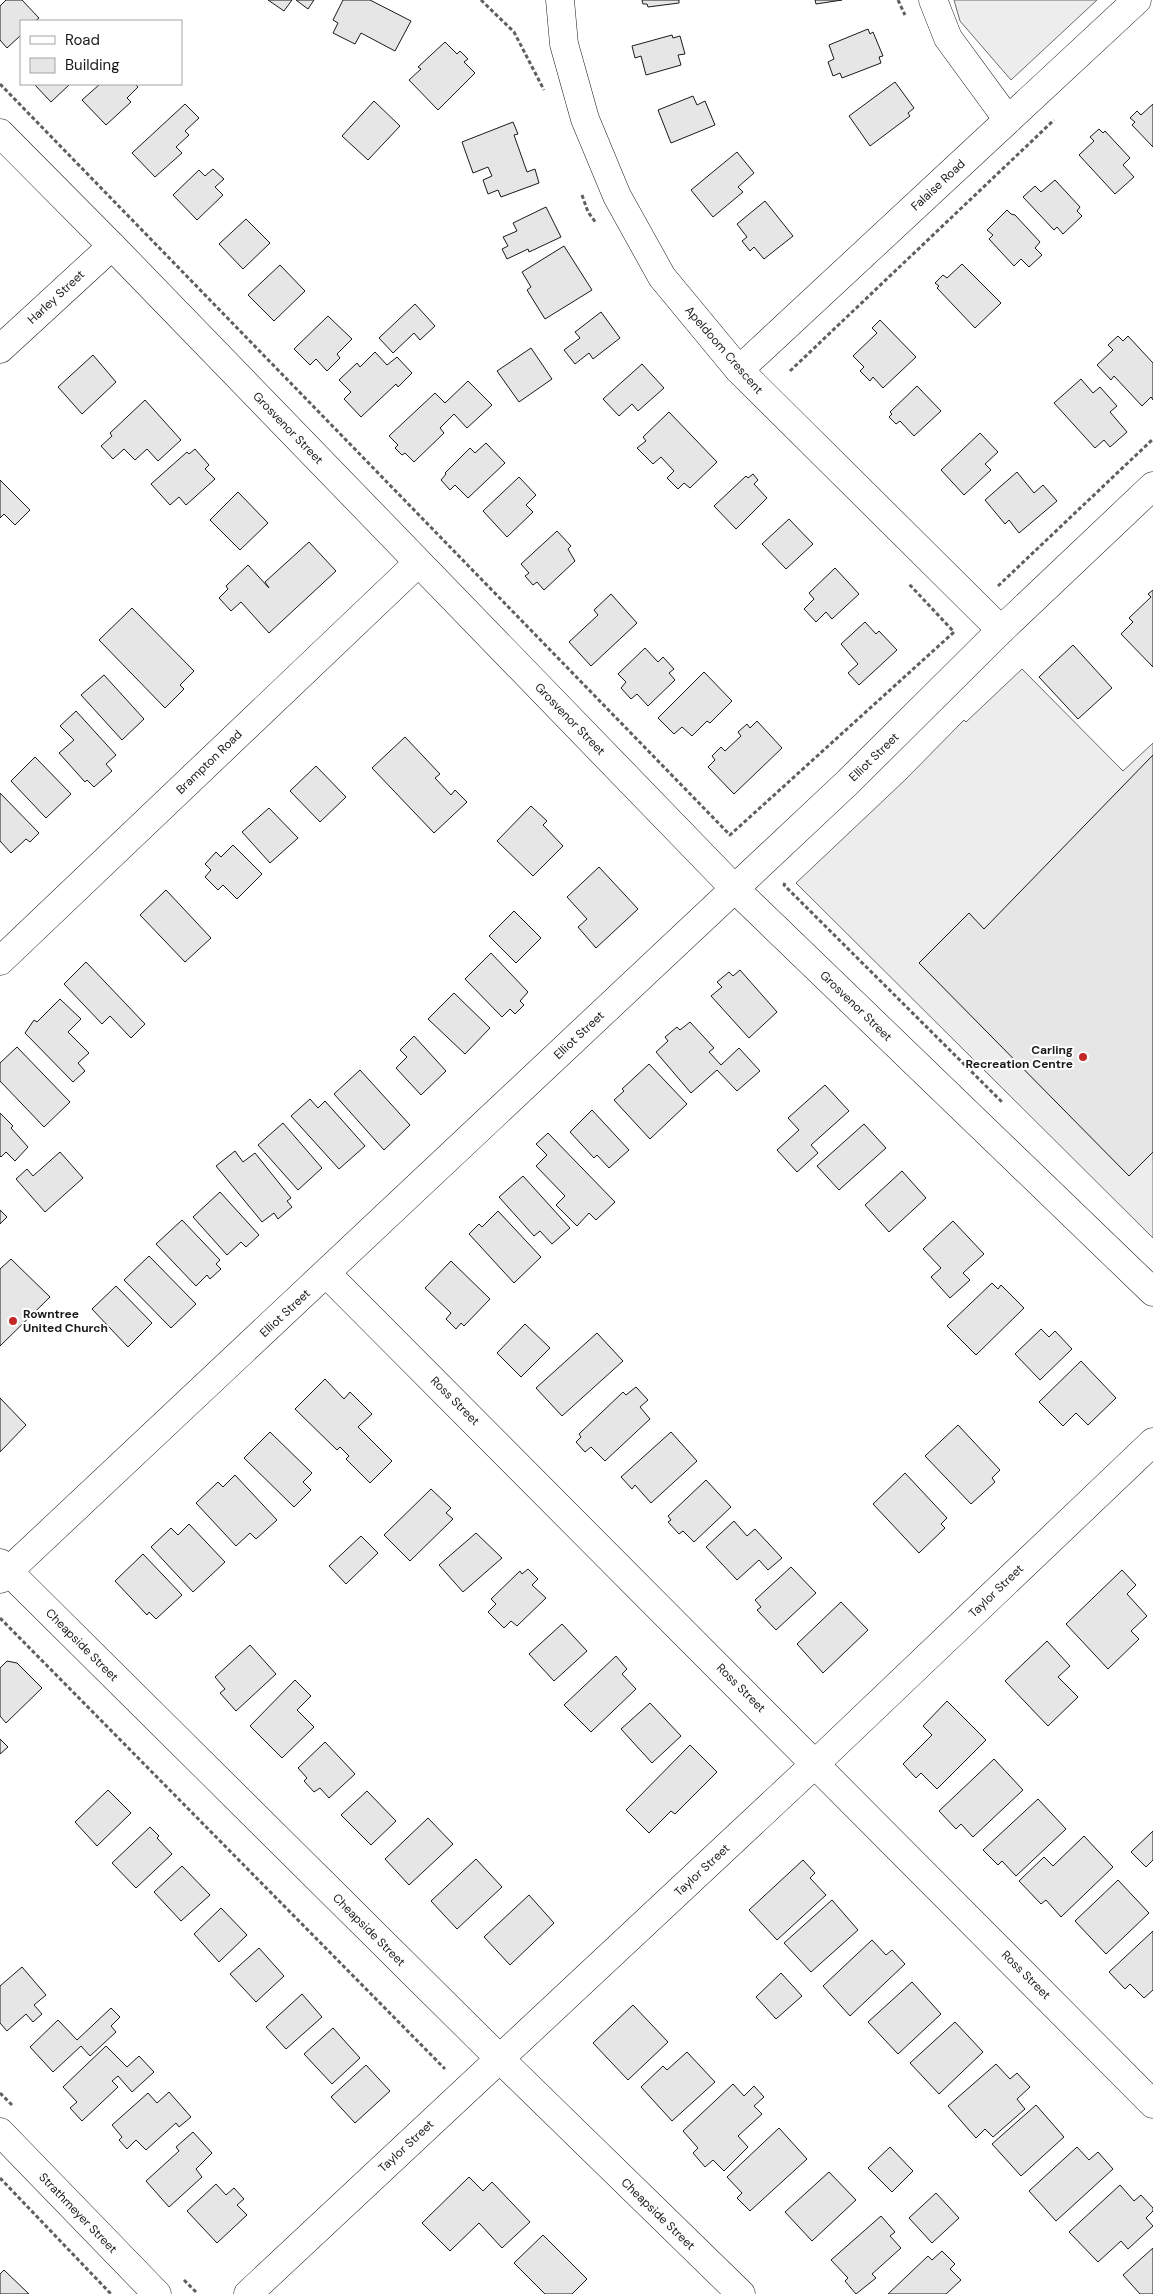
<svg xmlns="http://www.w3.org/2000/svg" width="1153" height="2294" font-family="'DM Sans',sans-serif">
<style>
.built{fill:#ededed;stroke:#6a6a6a}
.building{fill:#e6e6e6;stroke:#1a1a1a}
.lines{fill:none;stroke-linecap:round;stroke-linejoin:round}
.street-casing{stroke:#1a1a1a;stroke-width:29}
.secondary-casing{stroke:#1a1a1a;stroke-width:29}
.path{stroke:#5f5f5f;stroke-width:3;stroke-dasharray:4 2.5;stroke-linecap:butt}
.street{stroke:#fff;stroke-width:28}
.secondary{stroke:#fff;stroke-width:28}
.poi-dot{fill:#c62828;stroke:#fff;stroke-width:2}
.labels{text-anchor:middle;stroke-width:4;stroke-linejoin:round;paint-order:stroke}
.street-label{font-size:12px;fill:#1a1a1a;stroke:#fff}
.poi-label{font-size:12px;font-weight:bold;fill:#1a1a1a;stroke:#fff;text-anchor:end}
</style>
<rect width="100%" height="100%" fill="#fff"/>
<!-- built -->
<g class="built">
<path d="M954,0H1097L1011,80L960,21Z"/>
<path d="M1022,669L1123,771L1153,743V1238L796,883L905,780L964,720L966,722Z"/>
</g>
<!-- building -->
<g class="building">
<path d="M6,0H22L39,18L35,21H21V35L7,48L0,40V6Z"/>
<path d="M268,0H292L284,11Z"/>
<path d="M296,0H314L308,9Z"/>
<path d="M343,0H370L411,21L395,51L361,33L355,44L333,33L338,23L333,20Z"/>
<path d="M642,0H679V3L648,7L647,4H643Z"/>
<path d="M815,0H842L816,4Z"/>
<path d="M868,29L870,34L873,32L883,56L879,57L881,63L842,78L840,73L833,76L828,62L834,59L829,45Z"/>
<path d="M672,35L673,38L680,36L685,54L678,55L681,65L646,75L641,56L635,58L632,46Z"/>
<path d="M445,42L457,54L460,51L468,59L464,62L475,73L438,110L409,80L421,69L418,67Z"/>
<path d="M895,82L914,108L908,113L910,116L870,146L849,116Z"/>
<path d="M34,84H70L51,102Z"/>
<path d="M100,84H135L138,87L127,98L131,102L106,125L82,100Z"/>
<path d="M693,96L697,105L705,101L715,125L671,143L658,110Z"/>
<path d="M374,101L400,126L368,160L342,136Z"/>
<path d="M185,104L199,118L185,131L189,135L176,147L182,153L155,177L132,153Z"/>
<path d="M1153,104V147L1132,125L1135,122L1130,118L1137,111L1141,115Z"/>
<path d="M513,122L518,134L514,135L527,172L535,169L539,183L501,197L498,190L488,194L483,180L492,176L488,167L473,173L462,142Z"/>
<path d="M1099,129L1103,133L1105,131L1130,158L1123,165L1134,177L1115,194L1079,155L1094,141L1090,137Z"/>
<path d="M737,152L754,173L738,187L743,192L713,217L691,190Z"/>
<path d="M213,169L224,179L215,187L223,195L197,220L173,195L199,170L205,176Z"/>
<path d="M1055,180L1080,207L1077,211L1082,216L1063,234L1057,227L1054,230L1023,197L1035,186L1041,192Z"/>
<path d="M765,201L793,236L764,259L754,247L750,251L742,241L747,237L737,224Z"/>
<path d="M546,207L561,237L529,252L528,249L507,259L502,249L508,246L503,237L517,231L513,223Z"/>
<path d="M1007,210L1011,214L1015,215L1040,242L1035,248L1042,255L1029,267L1021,259L1014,266L989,239L993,235L987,230Z"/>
<path d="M246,219L270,243L243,269L219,244Z"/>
<path d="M564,246L592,290L545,319L527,290L531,287L522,272Z"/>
<path d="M962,264L1001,303L975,328L937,288L939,286L935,283L943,275L947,278Z"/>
<path d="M280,265L305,291L274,321L248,295Z"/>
<path d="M415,304L435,326L420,340L414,333L393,353L379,338Z"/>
<path d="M601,312L620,338L593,359L589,353L575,364L564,350L580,338L575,332Z"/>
<path d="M328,316L352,339L337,354L340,358L327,371L316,359L310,365L294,349Z"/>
<path d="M880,320L916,357L883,388L873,377L870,381L860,371L864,367L853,356L877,333L872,328Z"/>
<path d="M1118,336L1123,341L1128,336L1153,363V400L1151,397L1142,406L1114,376L1111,380L1097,365L1113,350L1108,345Z"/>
<path d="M531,348L552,379L519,402L497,371Z"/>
<path d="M375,352L387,365L397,357L412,373L398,387L396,384L361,417L344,399L351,392L339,380L357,363L360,367Z"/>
<path d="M93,355L116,382L82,414L58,387Z"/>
<path d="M642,364L664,388L638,411L632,404L619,416L603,399Z"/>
<path d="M1081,379L1093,393L1100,387L1117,406L1110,412L1127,432L1110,447L1104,440L1095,448L1054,403Z"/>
<path d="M468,381L492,405L467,428L454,414L440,428L444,433L414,462L405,453L402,455L395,448L398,445L389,436L435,393L445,403Z"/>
<path d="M917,386L941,411L914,436L900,421L896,424L889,417L892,414L890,412Z"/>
<path d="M145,400L181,440L158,461L147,449L135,460L124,449L113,459L101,446L112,436L110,433Z"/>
<path d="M669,412L717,462L690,488L684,483L678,489L667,478L674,471L661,457L653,464L637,448L646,441L643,437Z"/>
<path d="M980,433L998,452L985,464L991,470L964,495L941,470Z"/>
<path d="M486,443L505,463L468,498L455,485L450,490L441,480L446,474L445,473L470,448L475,453Z"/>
<path d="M195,449L209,465L205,469L215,479L186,505L179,497L170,505L151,484L187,452L189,454Z"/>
<path d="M1017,472L1034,493L1043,485L1057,501L1019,533L1009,520L1005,524L985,500Z"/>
<path d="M753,474L758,480L754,484L767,498L736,529L714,506L746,476L748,478Z"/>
<path d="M519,477L536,495L526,505L533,512L507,537L483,511Z"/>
<path d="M0,480L30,510L15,525L4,514L0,518Z"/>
<path d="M238,492L268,523L240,550L210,520Z"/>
<path d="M789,519L813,544L786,569L762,544Z"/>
<path d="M557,531L571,546L568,549L575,561L544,590L537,582L533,585L525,576L529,573L521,564Z"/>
<path d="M309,542L336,571L269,633L241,602L231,611L219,598L228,589L226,586L248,565L269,588L265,582Z"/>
<path d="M835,568L859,594L832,619L826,612L816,622L804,609L814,599L809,593Z"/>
<path d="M1153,590V667L1121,634L1133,622L1129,618L1151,597L1148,594Z"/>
<path d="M611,594L637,623L591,666L569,642L598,615L594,610Z"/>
<path d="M132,608L194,671L180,685L184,689L165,708L99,640Z"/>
<path d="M865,622L876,634L879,631L897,650L859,685L848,673L858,664L841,644Z"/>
<path d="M1073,645L1112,688L1078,719L1039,677Z"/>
<path d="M645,648L658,662L663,657L674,669L669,673L675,680L648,706L637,694L631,699L621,688L626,682L618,674Z"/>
<path d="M704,672L732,701L710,723L707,721L692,736L682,727L674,734L658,718Z"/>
<path d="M104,675L144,719L122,740L81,695Z"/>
<path d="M76,711L116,755L106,764L112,771L94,787L87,780L85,782L59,753L74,740L60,726Z"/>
<path d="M757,721L782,748L734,794L708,767L715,760L712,756L721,747L725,751L741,736L738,732L747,724L750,728Z"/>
<path d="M405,737L440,774L435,778L451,795L455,790L467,802L434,833L372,768Z"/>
<path d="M1153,755V1152L1129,1176L919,963L969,913L984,929Z"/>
<path d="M35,757L71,794L46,818L11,781Z"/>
<path d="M316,766L346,797L320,822L290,791Z"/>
<path d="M0,793L39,833L30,842L26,839L11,853L0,841Z"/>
<path d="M531,806L547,821L543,825L563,846L533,876L497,841Z"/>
<path d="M269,808L298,838L270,863L242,832Z"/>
<path d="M233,845L262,874L237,899L223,885L218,890L205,877L211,870L205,864L216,852L221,857Z"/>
<path d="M599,867L638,909L596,948L578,927L587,919L567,897Z"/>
<path d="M166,890L211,938L185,962L140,915Z"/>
<path d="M514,911L541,938L516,963L489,936Z"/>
<path d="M491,953L528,992L520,1001L524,1005L515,1014L510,1009L502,1017L465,979Z"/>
<path d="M86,962L145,1024L131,1038L110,1016L102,1024L64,984Z"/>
<path d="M740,970L777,1012L749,1038L711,996L722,987L717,982L729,972L733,976Z"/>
<path d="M454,993L490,1028L465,1054L428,1019Z"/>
<path d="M60,999L81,1019L68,1032L89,1053L78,1063L85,1071L73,1082L25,1033L34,1020L37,1022Z"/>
<path d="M690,1022L714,1048L709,1052L721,1065L739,1048L760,1071L737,1091L717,1070L691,1093L656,1052L668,1041L665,1037L677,1027L680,1030Z"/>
<path d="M414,1036L446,1071L421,1095L396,1068L407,1057L400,1050Z"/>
<path d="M17,1047L70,1102L44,1127L0,1081V1063Z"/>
<path d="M649,1064L687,1104L650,1139L614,1100L624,1091L622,1089Z"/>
<path d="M360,1070L410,1125L384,1150L334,1094Z"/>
<path d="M825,1085L849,1111L811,1145L818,1153L797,1172L777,1150L799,1130L788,1118Z"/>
<path d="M310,1099L318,1108L325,1101L365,1146L339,1169L291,1116Z"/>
<path d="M592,1110L629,1150L609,1168L597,1155L594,1158L570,1132Z"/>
<path d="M0,1113L13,1126L11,1128L28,1147L15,1161L6,1152L1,1157L0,1156Z"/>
<path d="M283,1123L322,1168L298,1190L258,1145Z"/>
<path d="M864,1124L886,1148L839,1190L817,1166Z"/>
<path d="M548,1133L615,1202L596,1220L589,1213L577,1226L556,1205L565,1196L536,1166L547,1155L536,1144Z"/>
<path d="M235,1151L243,1162L255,1153L291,1198L287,1201L292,1207L278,1219L274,1213L262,1222L216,1166Z"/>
<path d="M60,1152L83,1178L45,1212L16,1179L27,1169L33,1176Z"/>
<path d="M902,1171L926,1198L889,1232L865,1205Z"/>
<path d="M523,1176L570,1228L552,1244L540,1231L534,1236L499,1197Z"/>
<path d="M220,1192L259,1235L246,1247L241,1242L227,1255L193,1217Z"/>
<path d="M0,1210L7,1217L0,1224Z"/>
<path d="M498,1211L541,1257L514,1283L469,1234L479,1224L482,1227Z"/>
<path d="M182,1220L220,1260L216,1264L221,1269L210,1279L207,1275L196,1286L156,1244Z"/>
<path d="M953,1221L984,1254L963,1273L970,1280L950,1298L931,1277L941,1268L923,1249Z"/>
<path d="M149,1256L196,1304L171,1328L124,1280Z"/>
<path d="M11,1259L50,1297L0,1346V1269Z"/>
<path d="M451,1261L490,1299L464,1326L461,1323L456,1329L446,1319L451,1313L425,1288Z"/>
<path d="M992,1283L998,1289L1001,1285L1024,1308L976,1355L947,1326Z"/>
<path d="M116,1286L152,1323L128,1347L92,1309Z"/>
<path d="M525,1324L550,1348L521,1377L497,1353Z"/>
<path d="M1041,1329L1049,1337L1055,1331L1072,1349L1040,1380L1015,1354Z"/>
<path d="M597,1333L623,1361L562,1416L536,1388Z"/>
<path d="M1081,1361L1116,1398L1088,1425L1076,1413L1063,1426L1039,1402Z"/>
<path d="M325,1379L344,1399L350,1392L372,1414L358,1427L392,1461L370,1483L346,1459L349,1456L340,1447L337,1450L295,1409Z"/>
<path d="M636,1387L648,1400L640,1407L650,1419L605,1461L591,1447L585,1452L576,1442L581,1437L579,1434L623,1392L626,1395Z"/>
<path d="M0,1398L26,1425L0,1452Z"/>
<path d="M958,1425L1000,1470L992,1478L995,1482L971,1504L925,1456Z"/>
<path d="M270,1432L312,1473L303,1482L311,1490L294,1507L244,1458Z"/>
<path d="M671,1432L697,1461L651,1503L635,1485L632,1489L621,1477Z"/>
<path d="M905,1473L947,1518L941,1524L945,1528L919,1553L873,1504Z"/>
<path d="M235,1475L277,1520L256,1539L250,1533L236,1546L196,1503L218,1482L223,1487Z"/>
<path d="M706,1480L731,1507L694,1542L683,1531L679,1534L668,1522L671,1520L668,1516Z"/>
<path d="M431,1489L451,1508L446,1513L453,1519L410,1561L384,1535Z"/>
<path d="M734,1521L747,1536L755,1529L782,1558L768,1570L759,1560L737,1580L706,1547Z"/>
<path d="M189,1524L225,1562L193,1592L151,1547L171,1528L178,1535Z"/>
<path d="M476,1533L502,1558L463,1592L439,1565Z"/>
<path d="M361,1536L378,1553L346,1584L329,1566Z"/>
<path d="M143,1554L182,1595L156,1619L149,1612L147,1615L115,1581Z"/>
<path d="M791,1567L816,1593L776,1630L757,1610L761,1607L755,1600Z"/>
<path d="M528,1569L538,1579L532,1585L546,1598L517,1626L511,1621L504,1628L488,1612L496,1604L491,1599L520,1571L522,1574Z"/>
<path d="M1122,1570L1136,1585L1127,1594L1147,1616L1131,1631L1139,1639L1108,1669L1066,1624Z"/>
<path d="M841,1602L868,1630L823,1673L797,1644Z"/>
<path d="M562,1624L587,1651L554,1681L529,1654Z"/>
<path d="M1047,1641L1070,1666L1058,1677L1078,1697L1048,1726L1005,1681Z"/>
<path d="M250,1645L276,1674L236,1711L220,1693L225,1689L215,1677Z"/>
<path d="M616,1656L627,1669L622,1674L636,1689L591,1732L564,1705Z"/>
<path d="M7,1661L17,1663L42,1688L6,1723L0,1716V1668Z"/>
<path d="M295,1680L311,1696L297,1710L314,1727L282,1758L250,1726Z"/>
<path d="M947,1701L986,1740L937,1789L921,1773L916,1778L903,1764L932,1735L923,1726Z"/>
<path d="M650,1703L681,1736L652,1763L621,1729Z"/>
<path d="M0,1739L8,1747L0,1754Z"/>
<path d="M325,1742L355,1774L329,1798L320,1788L314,1792L304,1781L307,1778L298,1768Z"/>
<path d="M690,1745L717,1772L675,1814L671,1811L649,1833L626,1810Z"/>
<path d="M994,1759L1023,1790L973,1837L961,1824L956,1829L939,1811Z"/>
<path d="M108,1790L131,1813L97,1846L75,1822Z"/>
<path d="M367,1791L396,1821L371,1845L341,1815Z"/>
<path d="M1038,1799L1066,1829L1016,1876L1002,1861L998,1865L983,1850Z"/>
<path d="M428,1818L453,1844L409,1885L385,1859Z"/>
<path d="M150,1827L159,1836L157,1838L172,1854L136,1888L112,1863Z"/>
<path d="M1153,1831V1860L1146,1867L1131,1852Z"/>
<path d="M1084,1836L1113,1867L1061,1917L1046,1900L1041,1904L1019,1881L1044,1857L1053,1866Z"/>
<path d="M476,1859L502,1887L457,1929L431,1901Z"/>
<path d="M803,1860L815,1873L810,1878L826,1895L777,1940L749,1910Z"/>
<path d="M182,1866L210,1895L181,1921L154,1892Z"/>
<path d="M1118,1880L1149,1913L1106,1954L1075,1921Z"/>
<path d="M529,1895L554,1923L510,1965L484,1937Z"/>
<path d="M832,1900L858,1930L811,1972L784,1943Z"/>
<path d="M221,1908L247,1935L219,1962L194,1934Z"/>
<path d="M1153,1931V1990L1144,1998L1130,1984L1125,1989L1109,1972Z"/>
<path d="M872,1940L886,1955L892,1950L905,1964L850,2016L823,1986Z"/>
<path d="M259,1948L284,1976L256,2002L230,1974Z"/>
<path d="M22,1967L46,1995L34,2005L42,2014L33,2022L26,2014L7,2031L0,2023V1986Z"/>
<path d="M781,1973L802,1996L776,2019L756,1997Z"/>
<path d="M912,1982L941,2014L898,2054L868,2022Z"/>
<path d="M302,1994L322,2017L286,2049L266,2027Z"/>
<path d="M633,2005L668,2042L628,2080L593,2043Z"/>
<path d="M111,2008L120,2017L111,2026L116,2032L90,2056L81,2046L53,2072L30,2047L58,2020L77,2040Z"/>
<path d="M955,2022L983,2052L939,2094L910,2063Z"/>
<path d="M333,2028L360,2058L332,2084L304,2054Z"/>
<path d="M106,2046L127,2067L139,2056L154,2072L132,2092L118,2076L112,2081L118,2087L82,2121L70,2108L77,2102L63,2087Z"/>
<path d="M687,2052L715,2082L672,2121L641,2087L663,2066L667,2070Z"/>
<path d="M996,2064L1010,2079L1017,2073L1030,2087L1017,2099L1025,2109L993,2137L985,2129L976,2138L948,2106Z"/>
<path d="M366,2065L390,2091L355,2123L331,2097Z"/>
<path d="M733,2084L744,2096L754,2086L764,2097L754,2106L762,2114L738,2136L748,2147L724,2171L713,2160L705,2167L693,2153L698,2148L683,2131Z"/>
<path d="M169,2092L191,2117L179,2127L176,2123L146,2150L136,2140L127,2149L119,2140L122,2137L112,2125L148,2093L157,2103Z"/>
<path d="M1036,2105L1064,2137L1021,2176L992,2144Z"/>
<path d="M779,2128L807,2159L750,2211L737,2198L742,2193L727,2177Z"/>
<path d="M193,2132L212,2153L196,2169L202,2177L169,2207L146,2181L179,2151L176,2147Z"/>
<path d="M890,2147L913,2171L892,2192L868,2168Z"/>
<path d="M1077,2147L1089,2160L1098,2152L1113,2169L1056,2221L1029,2191Z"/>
<path d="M829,2172L856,2200L812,2241L785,2212Z"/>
<path d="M469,2177L483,2191L492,2182L530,2222L502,2248L479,2223L450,2251L422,2223Z"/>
<path d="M216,2184L226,2195L234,2188L244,2199L237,2205L247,2215L217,2243L187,2211Z"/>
<path d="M1120,2185L1134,2201L1141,2195L1153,2208V2211L1146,2218L1153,2226L1128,2249L1121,2241L1098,2262L1069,2232Z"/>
<path d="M936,2193L959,2218L932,2243L909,2218Z"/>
<path d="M881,2216L895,2232L890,2236L901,2248L872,2274L876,2278L856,2294L845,2281L848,2278L831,2260Z"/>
<path d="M543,2235L587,2279L572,2294H545L514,2263Z"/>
<path d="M1153,2248V2294H1140L1123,2275Z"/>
<path d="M942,2251L955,2264L950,2269L961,2280L946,2294H888L928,2256L932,2260Z"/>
<path d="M4,2270L29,2294H0V2274Z"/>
</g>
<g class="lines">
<defs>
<g id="street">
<path d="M560,0L564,44L585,119L617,196L662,277L739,370L1001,630"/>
<path d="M933,0L948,38L1008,120"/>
<path d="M0,133L112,246L734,888L1153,1292"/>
<path d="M0,349L112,246"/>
<path d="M739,370L1137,0"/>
<path d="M0,961L418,563"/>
<path d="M327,1274L1153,2104"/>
<path d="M0,2132L157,2294"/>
<path d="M248,2294L816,1763L1153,1442"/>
</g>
<g id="secondary">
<path d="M0,1563L500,2059L741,2294"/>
<path d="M0,1579L847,783L1001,630L1153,486"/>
</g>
</defs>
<!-- street casing -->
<use href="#street" class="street-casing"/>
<!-- secondary casing -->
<use href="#secondary" class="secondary-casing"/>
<!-- path -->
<g class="path">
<path d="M481,0L514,32L544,90"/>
<path d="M898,0L905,15"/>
<path d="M0,84L730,835L954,632L909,584"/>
<path d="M582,195L588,212L596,223"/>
<path d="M790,371L1054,120"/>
<path d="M998,586L1153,439"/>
<path d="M785,883L784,885L1003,1103"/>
<path d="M0,1618L445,2069"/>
<path d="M0,2093L12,2105"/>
<path d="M0,2178L111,2294"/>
<path d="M184,2280L196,2292"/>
</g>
<!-- street -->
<use href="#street" class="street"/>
<!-- secondary -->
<use href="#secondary" class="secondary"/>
</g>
<!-- markers -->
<g class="poi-dot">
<circle cx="1083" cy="1057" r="5"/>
<circle cx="13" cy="1321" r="5"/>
</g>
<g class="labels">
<!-- street labels -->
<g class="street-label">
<text transform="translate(938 185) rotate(-43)" y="4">Falaise Road</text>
<text transform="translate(56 297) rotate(-43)" y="4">Harley Street</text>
<text transform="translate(724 350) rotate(49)" y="4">Apeldoom Crescent</text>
<text transform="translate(288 428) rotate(46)" y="4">Grosvenor Street</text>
<text transform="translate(570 719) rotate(46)" y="4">Grosvenor Street</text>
<text transform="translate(874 757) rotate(-44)" y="4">Elliot Street</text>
<text transform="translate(209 762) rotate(-44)" y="4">Brampton Road</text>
<text transform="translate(856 1006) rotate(44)" y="4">Grosvenor Street</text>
<text transform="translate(579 1035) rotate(-43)" y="4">Elliot Street</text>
<text transform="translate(285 1313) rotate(-43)" y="4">Elliot Street</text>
<text transform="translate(455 1401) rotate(45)" y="4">Ross Street</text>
<text transform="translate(996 1591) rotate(-44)" y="4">Taylor Street</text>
<text transform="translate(82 1645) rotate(45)" y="4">Cheapside Street</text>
<text transform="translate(741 1688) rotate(45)" y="4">Ross Street</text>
<text transform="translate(702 1870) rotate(-43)" y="4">Taylor Street</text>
<text transform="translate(369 1930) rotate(45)" y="4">Cheapside Street</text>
<text transform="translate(1026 1975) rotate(45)" y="4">Ross Street</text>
<text transform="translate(406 2146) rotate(-43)" y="4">Taylor Street</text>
<text transform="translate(78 2213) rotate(46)" y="4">Strathmeyer Street</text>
<text transform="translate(658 2214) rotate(44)" y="4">Cheapside Street</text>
</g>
<!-- poi labels -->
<g class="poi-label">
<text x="1073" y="1054">Carling<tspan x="1073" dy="14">Recreation Centre</tspan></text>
<text x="23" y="1318" text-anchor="start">Rowntree<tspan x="23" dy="14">United Church</tspan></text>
</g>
</g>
<!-- legend -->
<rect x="20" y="20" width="162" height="65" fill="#ffffff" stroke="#a3a3a3"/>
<rect x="30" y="36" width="25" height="8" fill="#ffffff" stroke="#a3a3a3"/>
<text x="65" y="45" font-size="15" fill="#1a1a1a">Road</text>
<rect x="30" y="58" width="25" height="15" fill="#e6e6e6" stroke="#a3a3a3"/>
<text x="65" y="70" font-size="15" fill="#1a1a1a">Building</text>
</svg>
